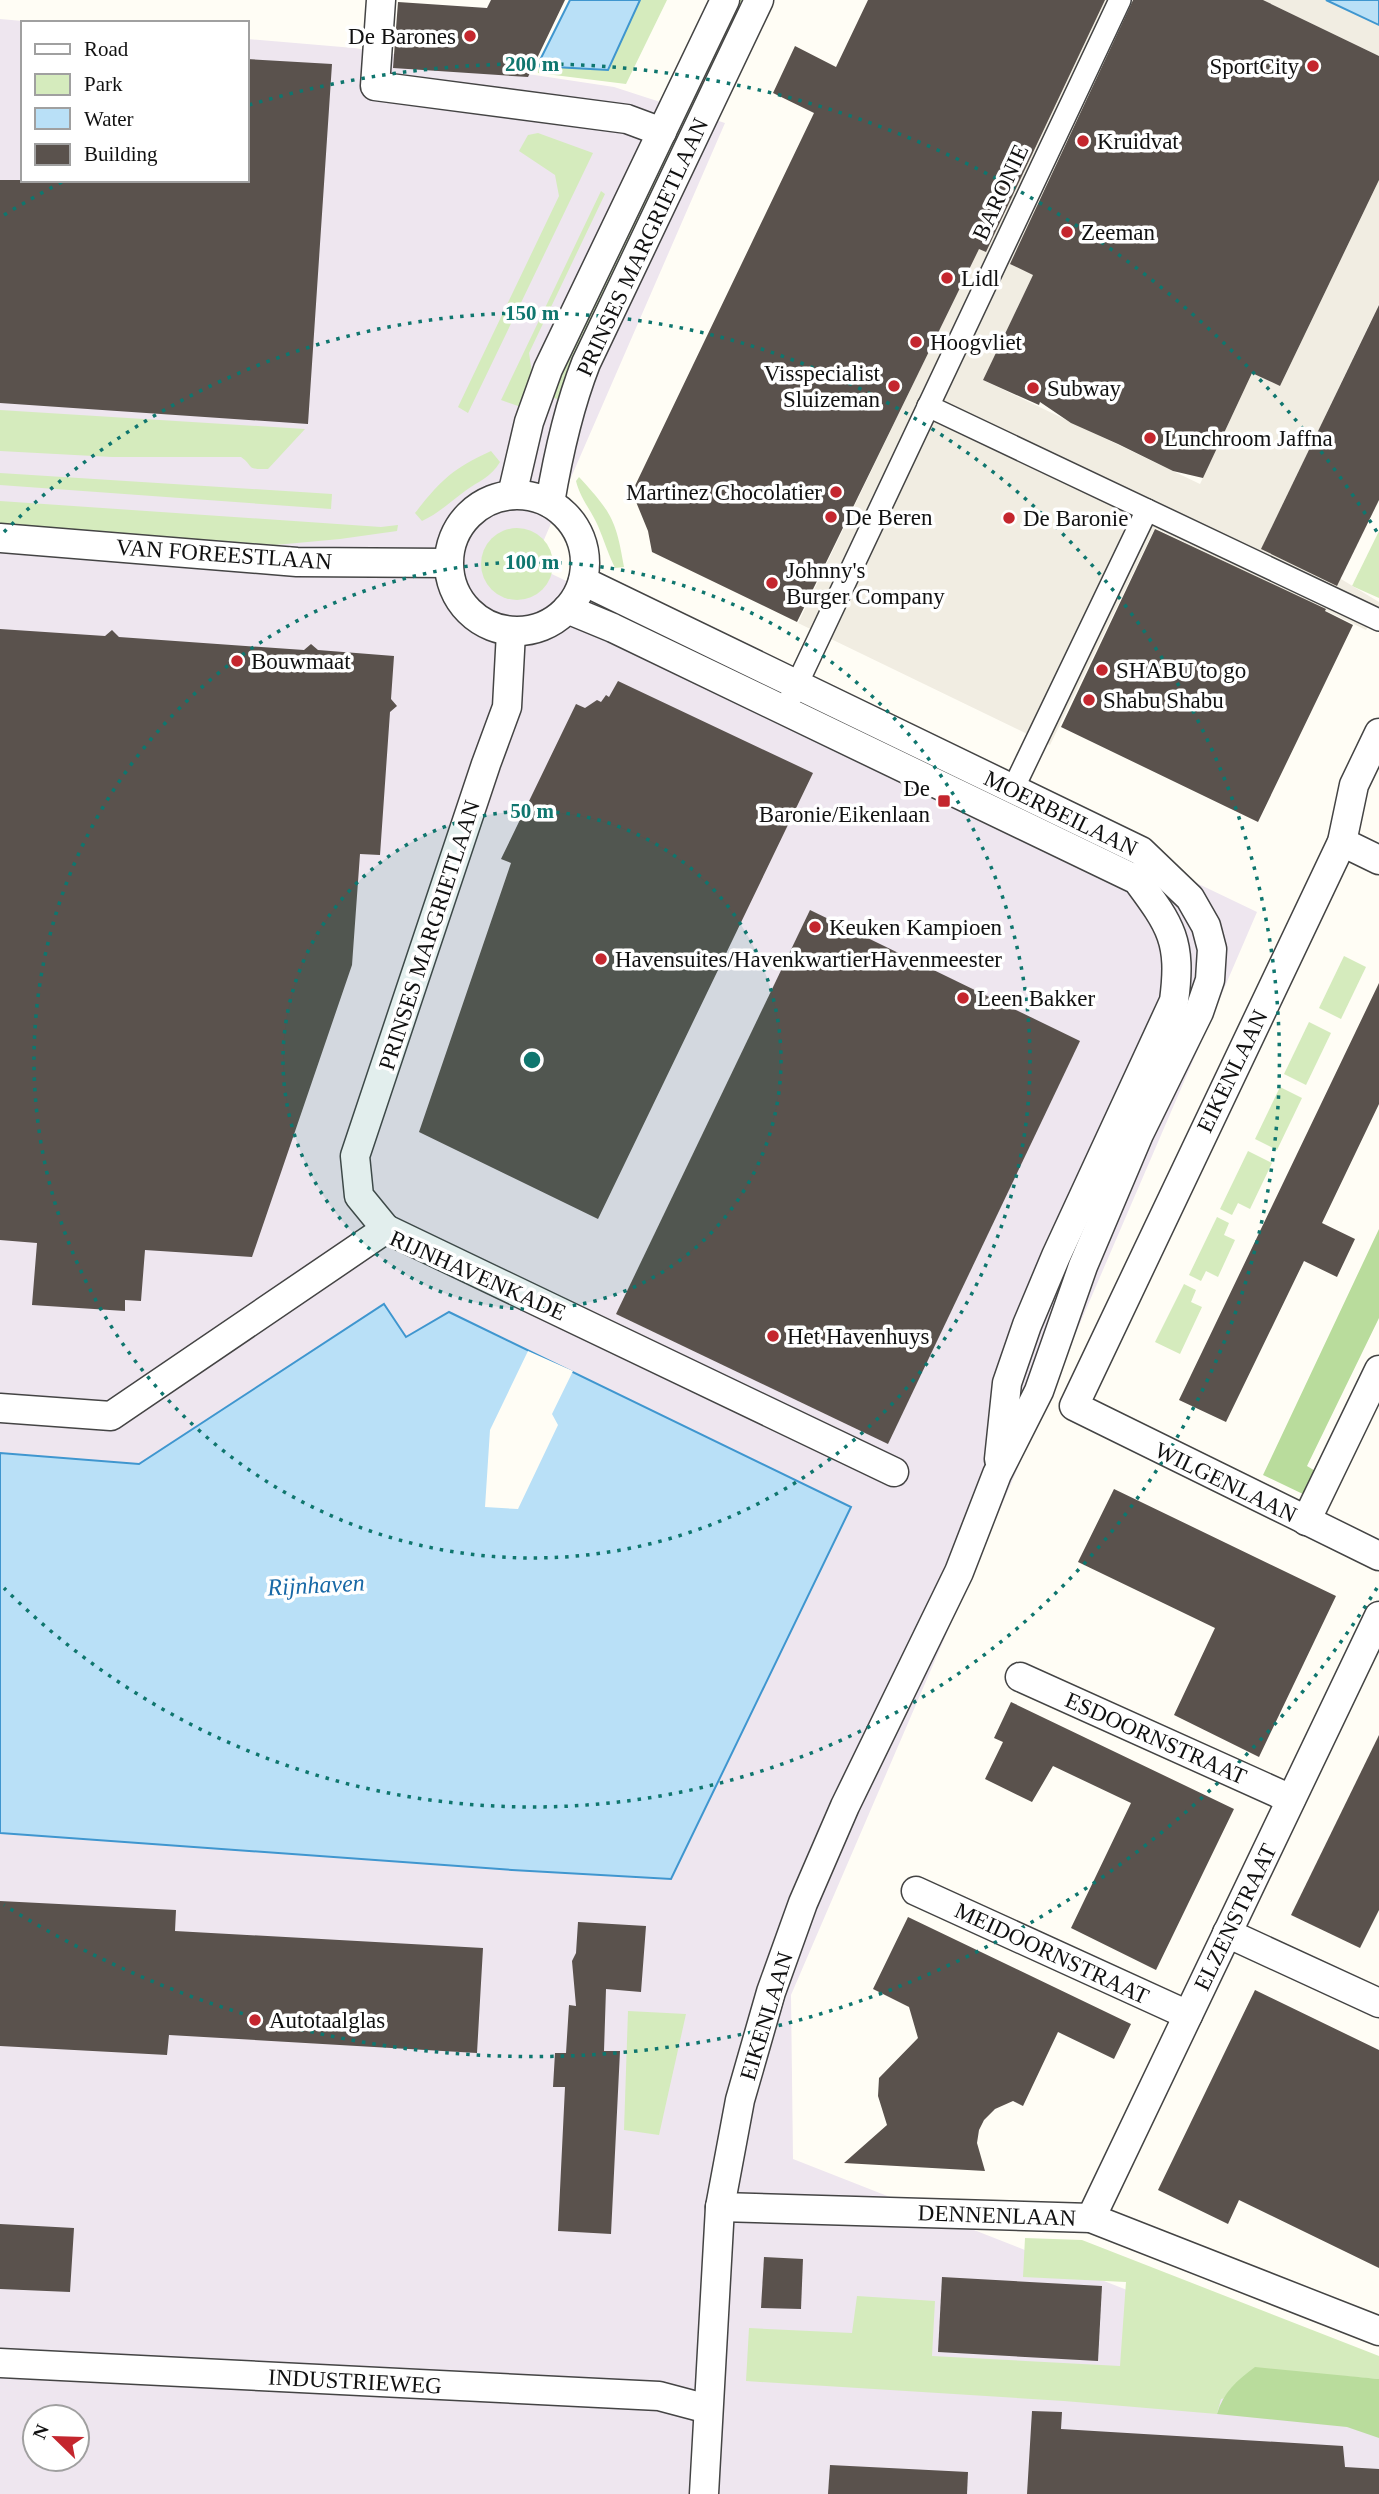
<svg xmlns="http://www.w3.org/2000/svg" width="1379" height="2494" font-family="'Times New Roman',serif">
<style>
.industrial{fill:#eee6ef;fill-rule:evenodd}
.green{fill:#d5ebbd}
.forest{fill:#b9dc9c}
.plaza{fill:#f1ede2}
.water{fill:#b9e0f7;stroke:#3f96cf;stroke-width:2}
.pier{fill:#fffdf5}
.building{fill:#5a524d}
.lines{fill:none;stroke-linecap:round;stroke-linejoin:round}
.pedestrian-casing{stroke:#444;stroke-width:24}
.minor-casing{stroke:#444;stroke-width:31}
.pedestrian{stroke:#fff;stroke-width:21}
.minor{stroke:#fff;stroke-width:28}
.ring{fill:none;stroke:#0f766e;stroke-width:3.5;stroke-dasharray:3.5 7}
.poi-dot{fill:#c4262e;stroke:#fff;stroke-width:2.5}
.labels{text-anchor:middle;stroke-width:7;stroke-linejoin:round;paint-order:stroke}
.poi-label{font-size:23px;fill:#111;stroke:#fff;text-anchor:start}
.street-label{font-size:23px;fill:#111;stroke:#fff}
.water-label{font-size:24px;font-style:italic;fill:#1768a6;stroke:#fff}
.centre{fill:#0f766e;stroke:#fff;stroke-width:3.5}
.ring-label{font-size:21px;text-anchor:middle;font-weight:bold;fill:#0f766e;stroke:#fff;stroke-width:7;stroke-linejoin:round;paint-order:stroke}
</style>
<rect width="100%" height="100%" fill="#fffdf5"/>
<!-- industrial -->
<path class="industrial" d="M0,19L45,23H23V180H247V39L354,48L614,87L725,123L533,565L1257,912L791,1995L793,2159L1331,2370L1379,2393V2494H0ZM35,2417H77V2459H35Z"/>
<!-- green -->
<g class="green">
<path d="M640,0H667L626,84L538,73L537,66L608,70Z"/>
<path d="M736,0H747L560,400L546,395Z"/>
<path d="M538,133L593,153L468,413L458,407L559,196L555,175L519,151L528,135Z"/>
<path d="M601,191L605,194L529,353L533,379L521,407L501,400Z"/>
<path d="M0,410L305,429L268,469C244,469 256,468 241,457H112L0,451Z"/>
<path d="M491,451L500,462C491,477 479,481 465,491C450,502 439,513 422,521L415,513C441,480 452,469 491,451Z"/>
<path d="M0,473L332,494L331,509L0,485Z"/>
<path d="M579,477C612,513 616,520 624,567L615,568C608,554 604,540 598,526C591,510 580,498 576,481Z"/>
<path d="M0,501L381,527L398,525L397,531L340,539L275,545L0,524Z"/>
<circle cx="517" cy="564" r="36"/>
<path d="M1379,531V598L1352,586Z"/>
<path d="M1344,956L1366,967L1341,1019L1319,1008Z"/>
<path d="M1309,1022L1331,1033L1306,1085L1284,1074Z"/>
<path d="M1280,1087L1302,1098L1277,1150L1255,1139Z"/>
<path d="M1248,1151L1272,1163L1250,1209L1238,1203L1232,1215L1220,1209Z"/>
<path d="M1217,1217L1229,1223L1224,1235L1235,1240L1218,1277L1206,1271L1201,1281L1189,1275Z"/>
<path d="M1184,1284L1196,1290L1191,1302L1202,1307L1180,1354L1155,1342Z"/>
<path d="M628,2011L686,2014L659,2135L624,2130Z"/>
<path d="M1025,2238L1082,2240L1379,2356V2379L1316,2374L1221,2399L1217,2414L1064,2401L746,2381L749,2328L852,2333L857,2296L935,2301L932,2356L1120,2366L1126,2282L1023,2277Z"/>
</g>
<!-- forest -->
<g class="forest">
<path d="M1379,1229V1318L1307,1466L1317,1472L1305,1495L1263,1475Z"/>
<path d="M1255,2367L1379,2379V2438L1347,2427L1217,2414C1223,2393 1237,2380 1255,2367Z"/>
</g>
<!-- plaza -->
<g class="plaza">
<path d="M1098,0H1122L1119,7L1153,24L983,380L1200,484L1239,401L1131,348L1143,321L1280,386L1379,180V304L1265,541L1341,579L1379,602V607L1366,630L1155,528L1050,745L798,623Z"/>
<path d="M1263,0H1326L1379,25V56Z"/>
</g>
<!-- water -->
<g class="water">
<path d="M570,0H640L608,70L537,66Z"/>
<path d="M1326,0H1379V25Z"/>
<path d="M384,1304L406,1337L449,1312L851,1507L671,1879L512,1870L0,1833V1453L139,1464Z"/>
</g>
<!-- pier -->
<path class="pier" d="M528,1351L573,1371L552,1414L558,1425L518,1509L485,1507L490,1430Z"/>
<!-- building -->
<g class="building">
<path d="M491,0H565L528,77L393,68L398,2L487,8Z"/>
<path d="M868,0H1105L986,252L979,249L797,622L652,552L648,531L632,492L814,113L773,93L795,46L836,67Z"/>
<path d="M1133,0H1263L1379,56V180L1280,386L1252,373L1203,478L1173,471L1118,444L1071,423L1040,402L1039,405L983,380L1033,275L1010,264Z"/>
<path d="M247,59L332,64L308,424L0,403V180H247Z"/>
<path d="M1379,305V500L1337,586L1261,549Z"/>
<path d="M1155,529L1326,609L1325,611L1353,625L1258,822L1061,727Z"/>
<path d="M0,629L105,636L112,630L119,637L304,650L311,644L318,650L394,656L391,699L397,706L390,712L380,855L360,854L352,965L252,1257L145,1250L141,1301L125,1300V1311L32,1305L37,1243L0,1240Z"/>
<path d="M618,681L813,773L598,1219L419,1132L511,863L501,859L576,704L585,708L597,700L601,702L606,695L609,697Z"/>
<path d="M810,910L1080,1041L888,1444L616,1314Z"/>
<path d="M1379,983V1104L1322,1223L1355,1239L1337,1277L1304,1261L1226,1422L1179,1400Z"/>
<path d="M1114,1489L1336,1596L1259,1757L1174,1715L1215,1628L1078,1562Z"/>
<path d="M1011,1702L1234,1809L1156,1970L1071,1928L1131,1803L1053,1766L1032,1802L985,1779L1003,1742L994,1738Z"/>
<path d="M1379,1735V1910L1360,1948L1291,1915Z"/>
<path d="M0,1901L176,1910L175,1931L483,1948L477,2053L169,2035L167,2055L0,2046Z"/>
<path d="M908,1917L1131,2024L1114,2059L1058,2032L1023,2106L1013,2101L995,2109L984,2120L979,2130L977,2143L985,2171L844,2163L887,2125L878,2096L879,2078L918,2038L909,2007L873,1989Z"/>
<path d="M578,1922L646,1926L641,1992L606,1989L604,2051H620L611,2234L558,2231L565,2087H553L555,2053H566L569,2005L576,2006L572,1961L576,1953Z"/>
<path d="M1255,1990L1379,2050V2268L1239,2200L1228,2224L1158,2190Z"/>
<path d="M0,2224L74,2228L70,2292L0,2289Z"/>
<path d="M764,2257L803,2259L801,2309L761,2308Z"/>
<path d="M942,2277L1102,2286L1098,2361L938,2352Z"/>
<path d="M1032,2411L1062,2412L1061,2429L1343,2446L1345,2467L1379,2469V2494H1027Z"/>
<path d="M830,2465L968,2472L967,2494H828Z"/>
</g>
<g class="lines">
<defs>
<g id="pedestrian">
<path d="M928,406L1379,620"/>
<path d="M791,697L1120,0"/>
<path d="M1013,789L1147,510"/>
</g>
<g id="minor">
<path d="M381,0L375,86L627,119L662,132"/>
<circle cx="517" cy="563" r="68"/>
<path d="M512,495L529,422L548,369L725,0"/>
<path d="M550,503C558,455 568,409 586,363L759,0"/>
<path d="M0,538L297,562L448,563"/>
<path d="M583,581L1141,851L1190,898L1206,926L1212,949L1210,980L1199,1012L1139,1134L1083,1266L1039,1391L997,1474L959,1572L845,1806L803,1903L771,1992L740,2100L720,2207L704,2494"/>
<path d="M567,609L613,628L1137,880C1171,926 1182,941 1174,1001L1056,1256L1027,1325L1007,1383L999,1459"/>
<path d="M1379,733L1354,785L1342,842L1074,1406L1379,1556"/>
<path d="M1342,842L1379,860"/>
<path d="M386,1229L359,1196L355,1156L486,764L507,707L511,632"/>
<path d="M0,1408L111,1416L386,1229L894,1472"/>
<path d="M1306,1521L1379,1370"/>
<path d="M1020,1677L1291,1799"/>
<path d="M916,1891L1188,2015"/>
<path d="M1227,1933L1379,2003"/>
<path d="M720,2207L1091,2218L1379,2331"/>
<path d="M1091,2218L1379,1616"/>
<path d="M0,2363L659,2396L708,2409"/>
</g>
</defs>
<!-- pedestrian casing -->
<use href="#pedestrian" class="pedestrian-casing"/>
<!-- minor casing -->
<use href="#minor" class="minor-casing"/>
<!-- pedestrian -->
<use href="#pedestrian" class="pedestrian"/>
<!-- minor -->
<use href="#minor" class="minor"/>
</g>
<!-- distance rings -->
<circle cx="532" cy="1060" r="249" fill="#0f766e" fill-opacity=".12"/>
<g class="ring">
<circle cx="532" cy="1060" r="249"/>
<circle cx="532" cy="1060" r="498"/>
<path d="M4 532A747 747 0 1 1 4 1588"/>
<path d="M1377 1588A996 996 0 0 1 4 1905M4 215A996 996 0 0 1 64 181M249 105A996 996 0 0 1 1377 532"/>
</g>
<!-- markers -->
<g class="poi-dot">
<circle cx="470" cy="36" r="7"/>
<circle cx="1313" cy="66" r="7"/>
<circle cx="1083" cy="141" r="7"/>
<circle cx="1067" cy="232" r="7"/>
<circle cx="947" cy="278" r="7"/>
<circle cx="916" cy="342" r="7"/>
<circle cx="894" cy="386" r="7"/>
<circle cx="1033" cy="388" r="7"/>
<circle cx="1150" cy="438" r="7"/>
<circle cx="836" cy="492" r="7"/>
<circle cx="831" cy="517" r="7"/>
<circle cx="1009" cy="518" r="7"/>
<circle cx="772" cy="583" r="7"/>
<circle cx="237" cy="661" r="7"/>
<circle cx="1102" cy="670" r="7"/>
<circle cx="1089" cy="700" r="7"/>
<rect x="937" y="794" width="14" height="14" rx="3.5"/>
<circle cx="815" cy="927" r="7"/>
<circle cx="601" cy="959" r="7"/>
<circle cx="963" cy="998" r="7"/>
<circle cx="773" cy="1336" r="7"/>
<circle cx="255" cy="2020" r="7"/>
</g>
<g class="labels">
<!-- poi labels -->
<g class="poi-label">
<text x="456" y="44" text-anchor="end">De Barones</text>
<text x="1299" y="74" text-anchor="end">SportCity</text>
<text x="1097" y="149">Kruidvat</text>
<text x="1081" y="240">Zeeman</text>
<text x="961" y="286">Lidl</text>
<text x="930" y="350">Hoogvliet</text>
<text x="880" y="381" text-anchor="end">Visspecialist<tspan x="880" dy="26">Sluizeman</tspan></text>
<text x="1047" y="396">Subway</text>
<text x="1164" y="446">Lunchroom Jaffna</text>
<text x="822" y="500" text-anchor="end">Martinez Chocolatier</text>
<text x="845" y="525">De Beren</text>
<text x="1023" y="526">De Baronie</text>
<text x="786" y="578">Johnny's<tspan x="786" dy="26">Burger Company</tspan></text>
<text x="251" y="669">Bouwmaat</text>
<text x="1116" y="678">SHABU to go</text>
<text x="1103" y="708">Shabu Shabu</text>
<text x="930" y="796" text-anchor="end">De<tspan x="930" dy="26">Baronie/Eikenlaan</tspan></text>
<text x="829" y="935">Keuken Kampioen</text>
<text x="615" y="967">Havensuites/HavenkwartierHavenmeester</text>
<text x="977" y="1006">Leen Bakker</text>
<text x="787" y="1344">Het Havenhuys</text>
<text x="269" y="2028">Autotaalglas</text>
</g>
<!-- street labels -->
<g class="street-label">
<text transform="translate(1000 192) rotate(-65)" y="8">BARONIE</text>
<text transform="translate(642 247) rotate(-65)" y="8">PRINSES MARGRIETLAAN</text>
<text transform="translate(224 554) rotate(4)" y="8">VAN FOREESTLAAN</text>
<text transform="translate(1061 813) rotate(26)" y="8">MOERBEILAAN</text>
<text transform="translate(429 935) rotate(-72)" y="8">PRINSES MARGRIETLAAN</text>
<text transform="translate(1232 1071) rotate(-64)" y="8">EIKENLAAN</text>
<text transform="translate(478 1275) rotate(24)" y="8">RIJNHAVENKADE</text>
<text transform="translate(1226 1482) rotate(26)" y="8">WILGENLAAN</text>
<text transform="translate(1156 1738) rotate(24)" y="8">ESDOORNSTRAAT</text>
<text transform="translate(1235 1917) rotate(-64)" y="8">ELZENSTRAAT</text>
<text transform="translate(1052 1953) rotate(25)" y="8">MEIDOORNSTRAAT</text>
<text transform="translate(766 2016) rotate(-73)" y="8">EIKENLAAN</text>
<text transform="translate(997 2215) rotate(2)" y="8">DENNENLAAN</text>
<text transform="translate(355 2381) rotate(3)" y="8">INDUSTRIEWEG</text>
</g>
<!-- water labels -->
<g class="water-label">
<text transform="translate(316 1585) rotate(-3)" y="8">Rijnhaven</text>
</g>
</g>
<circle cx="532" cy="1060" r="10" class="centre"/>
<g class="ring-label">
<text x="532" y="71">200 m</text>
<text x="532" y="320">150 m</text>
<text x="532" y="569">100 m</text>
<text x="532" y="818">50 m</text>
</g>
<!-- legend -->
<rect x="21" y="21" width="228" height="161" fill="#ffffff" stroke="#a0a0a0" stroke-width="2"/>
<rect x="35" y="44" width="35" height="10" fill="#ffffff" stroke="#a0a0a0" stroke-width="2"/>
<text x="84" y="56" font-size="21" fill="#111111">Road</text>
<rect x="35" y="74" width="35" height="21" fill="#d5ebbd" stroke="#a0a0a0" stroke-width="2"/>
<text x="84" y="91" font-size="21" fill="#111111">Park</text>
<rect x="35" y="108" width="35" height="21" fill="#b9e0f7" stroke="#a0a0a0" stroke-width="2"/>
<text x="84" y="126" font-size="21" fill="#111111">Water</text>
<rect x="35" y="144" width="35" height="21" fill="#5a524d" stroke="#a0a0a0" stroke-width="2"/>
<text x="84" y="161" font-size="21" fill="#111111">Building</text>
<!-- north arrow -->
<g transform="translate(56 2438) rotate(293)"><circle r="33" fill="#ffffff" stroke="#a0a0a0" stroke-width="2"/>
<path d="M0-5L12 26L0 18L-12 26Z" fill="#c4262e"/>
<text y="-10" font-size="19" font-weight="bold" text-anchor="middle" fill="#111111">N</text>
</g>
</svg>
